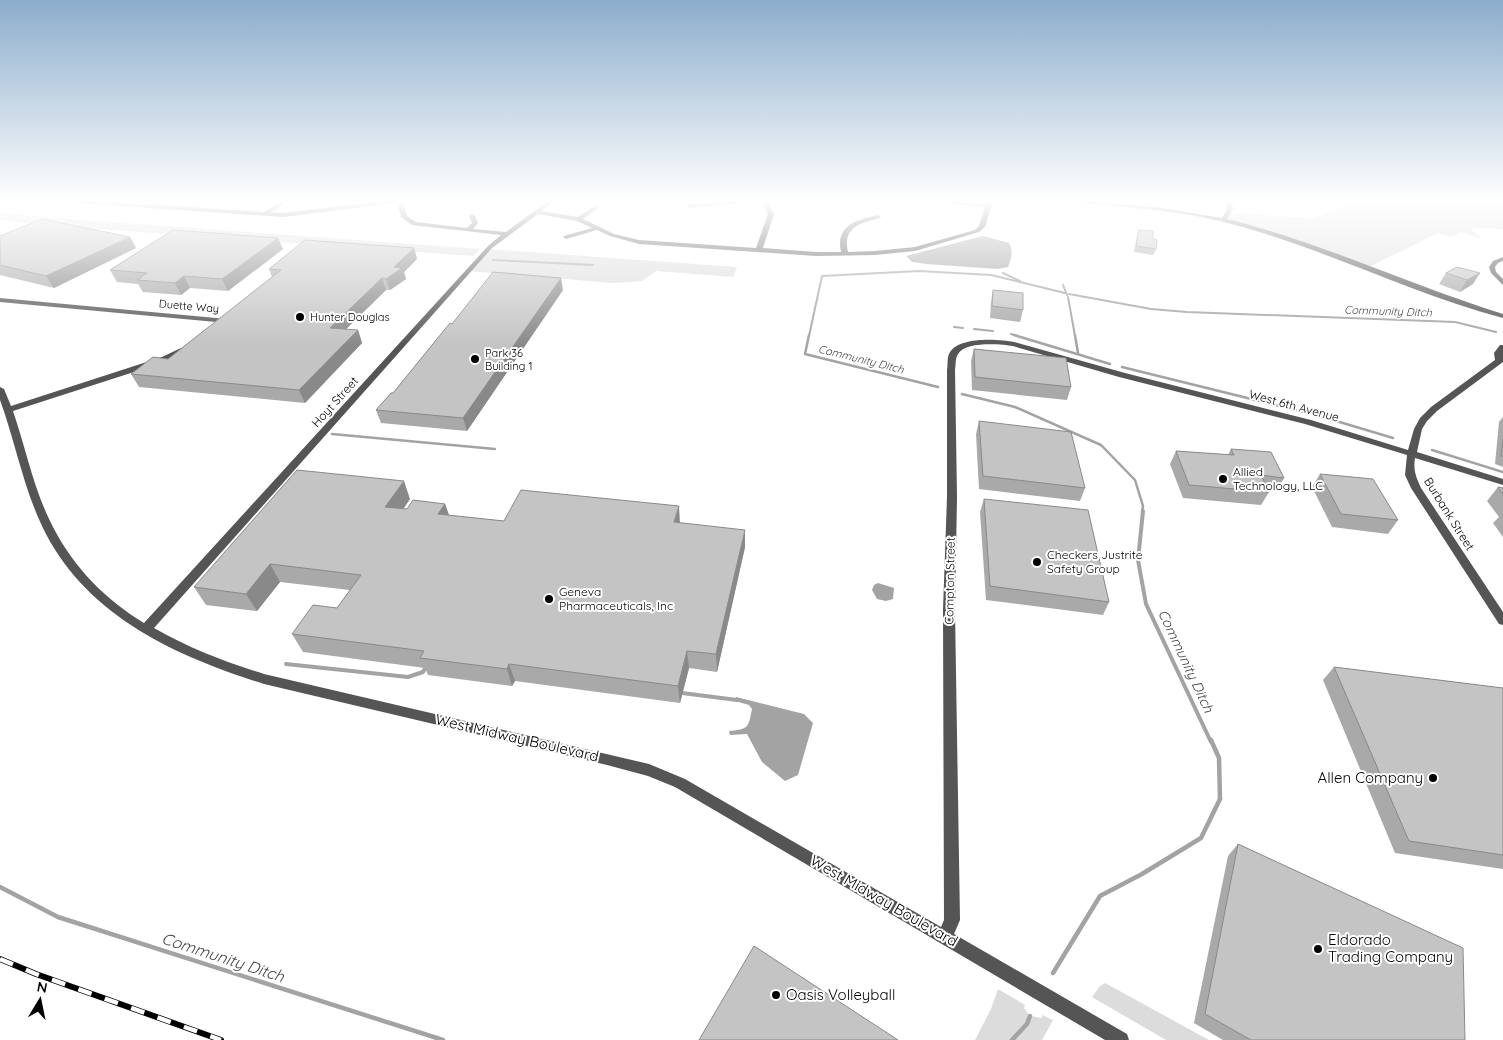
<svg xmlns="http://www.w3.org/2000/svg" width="1503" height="1040" font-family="Quicksand,sans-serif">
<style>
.green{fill:#dcdcdc}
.water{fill:#a3a3a3}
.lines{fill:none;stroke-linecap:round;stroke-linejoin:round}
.stream-far3{stroke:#a3a3a3;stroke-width:2}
.stream-far2{stroke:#a3a3a3;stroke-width:2.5}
.stream-far1{stroke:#a3a3a3;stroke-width:4}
.stream{stroke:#a3a3a3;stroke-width:4.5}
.street{fill:#555;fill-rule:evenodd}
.rail-casing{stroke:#000;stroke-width:6}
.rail{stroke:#fff;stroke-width:4.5;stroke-dasharray:14;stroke-linecap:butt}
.wall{fill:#a9a9a9}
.shaded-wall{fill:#898989}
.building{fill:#c4c4c4;stroke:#898989}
.poi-dot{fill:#000;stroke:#fff;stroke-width:2}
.labels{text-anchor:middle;stroke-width:4;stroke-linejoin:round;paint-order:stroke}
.far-street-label{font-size:11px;fill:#000;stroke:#fff}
.far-water-label{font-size:11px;font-style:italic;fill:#444;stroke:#fff}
.far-poi-label{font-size:11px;fill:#000;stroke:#fff;text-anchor:start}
.street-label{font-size:12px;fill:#000;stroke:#fff}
.poi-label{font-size:12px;fill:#000;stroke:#fff;text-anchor:start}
.water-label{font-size:14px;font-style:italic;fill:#444;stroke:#fff}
.near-street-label{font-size:15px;fill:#000;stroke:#fff}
.near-poi-label{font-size:15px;fill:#000;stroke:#fff;text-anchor:start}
.near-water-label{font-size:16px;font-style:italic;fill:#444;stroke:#fff}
</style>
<rect width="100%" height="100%" fill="#fff"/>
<!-- green -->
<g class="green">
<path d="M1353,201H1503V229L1470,228L1482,239L1461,232L1450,237L1438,233L1367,268L1274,234L1223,220L1228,212L1313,219Z"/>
<path d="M0,213L56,218L480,249L473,256L44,225L0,220Z"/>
<path d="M488,249L737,267L733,277L656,271L642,281L613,283L468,271Z"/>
<path d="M1105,983L1209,1040H1166L1092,997L1100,986Z"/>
<path d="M998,989L1025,1005L1024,1008L1030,1016L1042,1018V1015L1053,1020L1042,1040H975L991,1009Z"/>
</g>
<!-- water -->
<g class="water">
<path d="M983,236L1009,243C1014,251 1011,259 1008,267L998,269L926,264L912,262L906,256Z"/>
<path d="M878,583L894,588L893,599L886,601L877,599L872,590L874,585Z"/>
<path d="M736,697L804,714L813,723L798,775L785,781L762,762L747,734L730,735L729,731C749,729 748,728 752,709L749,705L735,701Z"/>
</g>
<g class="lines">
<!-- stream-far3 -->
<g class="stream-far3">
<path d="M493,260L593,265"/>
<path d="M1003,273L1020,281"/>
<path d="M1063,285L1067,295"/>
<path d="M1069,294L1151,309L1187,312L1455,322L1496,332"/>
<path d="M1068,297L1075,336"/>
<path d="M954,327L963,328"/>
<path d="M974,329L993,331"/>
<path d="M1011,334L1018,336"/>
<path d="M809,336L822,276L919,271L991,275L1065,293"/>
</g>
<!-- stream-far2 -->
<g class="stream-far2">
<path d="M809,335L805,354L938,387"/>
<path d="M1014,335L1110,364"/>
<path d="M1075,335L1078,353"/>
<path d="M1122,367L1308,413"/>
<path d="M962,394L1015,407L1101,445L1135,480L1143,506L1142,512"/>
<path d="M1323,417L1393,438"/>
<path d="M332,434L495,449"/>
<path d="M1432,450L1503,472"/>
</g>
<!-- stream-far1 -->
<g class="stream-far1">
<path d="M1143,511L1138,560L1146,604L1211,742"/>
<path d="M286,664L408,677L423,672L427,665"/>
<path d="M682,693L737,700"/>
</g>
<!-- stream -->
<g class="stream">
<path d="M0,887L58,917L443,1040"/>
<path d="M1053,973L1100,896L1142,874L1201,838L1220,799L1219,758L1211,740"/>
<path d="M1012,1040L1027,1024L1030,1016"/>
</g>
<!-- street -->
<g class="street">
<path d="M75,201H100L264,212L280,202L282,203V205L271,212L283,213L382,201H397L394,203L283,217L78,203Z"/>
<path d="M397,201H403L407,216L416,222L467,228L472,223L469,216L472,214L475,216L478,223L473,229L506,232L548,201H554L541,211L578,217L596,205L598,206V208L583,219L614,234L639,240L756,248L768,214L761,201H767L774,214L763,248L816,252H841C835,225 857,220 878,215L881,217L880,218C861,223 842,227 848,252L875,251L915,247L975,230L979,226L985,207L949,203L946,201L986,204L987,201H993L985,227L979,232L915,251L875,255L816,256L639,244L610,236L597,230L566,239L563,237L564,236L592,228L577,221L538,214L492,248L154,628C189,648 225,662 264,674L649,764L685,779L941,927L944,920L943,610L947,497V370C948,365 947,358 949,354C957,336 999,339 1014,342L1125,373L1311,420L1408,450L1414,429L1420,418L1431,407L1495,360L1494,353L1500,345H1503V362L1437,411L1427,421L1422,429L1417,452L1503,479V485L1415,458C1413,470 1416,477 1421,488L1503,612V625L1499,624L1411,488L1405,475L1407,455L1305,424L1119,377L1013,346C1001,344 965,341 958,354C955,358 956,365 955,370L957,497L955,610L960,920L954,934L1127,1034L1129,1040H1105L675,787L648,776L607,765L264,684C175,656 84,615 42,526C23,486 15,441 0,400V387L4,389L11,406L162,357L181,348H184L188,350L168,361L13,411C26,449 34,491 53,527C74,568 106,600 144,623L488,246L501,235L412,225L401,217Z"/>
<path d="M726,201H744L741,203L689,208L686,206L689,204Z"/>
<path d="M1079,201H1096L1162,208L1222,218L1227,209L1226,201H1232L1233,209L1227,219C1321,242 1410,285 1503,314V318C1413,294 1329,251 1239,226C1188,211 1134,208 1082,203Z"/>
<path d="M1503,257V261L1498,263L1495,267L1496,272L1503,279V285L1491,273L1489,267L1493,261Z"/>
<path d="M0,298L227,319L231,321L227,323L0,302Z"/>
</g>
<defs>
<path id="rail" d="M0,959L36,974L221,1040"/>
</defs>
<!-- rail casing -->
<use href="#rail" class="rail-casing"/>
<!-- rail -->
<use href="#rail" class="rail"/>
</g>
<!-- wall -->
<g class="wall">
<path d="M1139,230L1153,239L1156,249L1153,255L1134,252L1137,236Z"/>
<path d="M0,236L130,237L136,248L54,288L0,275Z"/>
<path d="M414,248L417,259L404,272L406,279L390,290H386L346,329L358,330L362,343L305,403L139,387L131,374L168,359L272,277L269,269Z"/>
<path d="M283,249L228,291L190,288L181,295L143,292L138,284L117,282L110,270Z"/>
<path d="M1457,267L1473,284L1460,292L1439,284L1446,273Z"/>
<path d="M563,290L467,431L381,423L376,410L393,393L452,324Z"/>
<path d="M993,290L1023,310L1020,322L990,318L991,302Z"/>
<path d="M974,349L1071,387L1067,400L972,390L971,361Z"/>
<path d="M1503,417V467L1495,464L1499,422Z"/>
<path d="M979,421L1085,488L1080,501L979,489L976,434Z"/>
<path d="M1231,449L1284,478L1277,491L1268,490L1269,492L1261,505L1183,498L1170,464L1176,451L1228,455Z"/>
<path d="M1320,474L1398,520L1388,534L1332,527L1312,487Z"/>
<path d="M1498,487L1503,488V537L1493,523L1499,517L1487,501Z"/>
<path d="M410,499L403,509H407L445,504L449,515L504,521L680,523L745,547L717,672L689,668L680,703L515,681L512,686L428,675L425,668L303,652L292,634L337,608L350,590L280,582L257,611L206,605L194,587Z"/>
<path d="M984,499L1109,602L1103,615L986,600L980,512Z"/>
<path d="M1334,667L1503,688V869L1395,853L1323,680Z"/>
<path d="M1238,844L1465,1040H1223L1194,1023L1228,856Z"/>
</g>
<!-- shaded-wall -->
<g class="shaded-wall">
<path d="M130,237L136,248L54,288L46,276Z"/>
<path d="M278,238L283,249L228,291L222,279Z"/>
<path d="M414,248L417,259L404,272L406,279L390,290L386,279L394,267Z"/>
<path d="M1480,273L1473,284L1460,292L1467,280Z"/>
<path d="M184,276L190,288L181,295L175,283Z"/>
<path d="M382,278L386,290L335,340L330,328Z"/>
<path d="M561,278L563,290L467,431L463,418Z"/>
<path d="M358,330L362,343L305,403L299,390Z"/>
<path d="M404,481L410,499L393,524L385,507Z"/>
<path d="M445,504L451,521L438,514Z"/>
<path d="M679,506L680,524L674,522Z"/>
<path d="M745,530V547L717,672L716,654Z"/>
<path d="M270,564L280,582L257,611L246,594Z"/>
<path d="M687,651L689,668L680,703L678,686Z"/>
<path d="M509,664L515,681L512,686L507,669Z"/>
</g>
<!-- building -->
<g class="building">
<path d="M42,219L130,237L46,276L0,265V249H1L0,248V236Z"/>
<path d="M173,230L278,238L222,279L184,276L175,283L137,280L147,273L110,270Z"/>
<path d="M1139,230L1153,231V239L1157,240L1156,249L1136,246Z"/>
<path d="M305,240L414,248L394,267L402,268L386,279L382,278L330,328L358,330L299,390L131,374L153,357L168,359L281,270L269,269Z"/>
<path d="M1457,267L1480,273L1467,280L1446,273Z"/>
<path d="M493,272L561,278L463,418L376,410L391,393H393L450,323L452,324Z"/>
<path d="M993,290L1023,293V310L992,306Z"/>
<path d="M974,349L1066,358L1071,387L975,377Z"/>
<path d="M979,421L1071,432L1085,488L983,476Z"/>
<path d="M1503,439V456H1501Z"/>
<path d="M1231,449L1271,452L1284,478L1261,475L1269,492L1189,485L1176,451L1234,455Z"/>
<path d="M297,470L404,481L385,507L407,509L413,500L445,504L438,514L504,521L521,490L679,506L674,522L745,530L716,654L687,651L678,686L509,664L507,669L420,658L424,651L292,634L313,605L337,608L361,575L270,564L246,594L194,587Z"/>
<path d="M1320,474L1373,479L1398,520L1341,514Z"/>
<path d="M1498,487L1503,488V494Z"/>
<path d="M984,499L1088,510L1109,602L990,586Z"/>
<path d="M1334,667L1503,688V855L1409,841Z"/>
<path d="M1238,844L1463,948L1465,1040H1251L1205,1014Z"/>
<path d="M754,946L898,1040H699Z"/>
</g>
<!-- sky -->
<linearGradient id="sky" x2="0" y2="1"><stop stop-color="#8cadcc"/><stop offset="0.58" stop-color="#fff"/><stop offset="1" stop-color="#fff" stop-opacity="0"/></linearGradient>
<rect width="1503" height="346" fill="url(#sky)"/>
<!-- markers -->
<g class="poi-dot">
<circle cx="300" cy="317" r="5"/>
<circle cx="475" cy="359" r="5"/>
<circle cx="1223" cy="479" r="5"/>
<circle cx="1037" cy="562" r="5"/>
<circle cx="549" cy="599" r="5"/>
<circle cx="1433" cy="778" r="5"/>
<circle cx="1318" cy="949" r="5"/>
<circle cx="776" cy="995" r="5"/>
</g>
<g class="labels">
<!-- far-street labels -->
<g class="far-street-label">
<text transform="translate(189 306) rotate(5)" y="4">Duette Way</text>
</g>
<!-- far-water labels -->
<g class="far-water-label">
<text transform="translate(1388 311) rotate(2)" y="4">Community Ditch</text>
<text transform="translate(861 359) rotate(14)" y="4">Community Ditch</text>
</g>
<!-- far-poi labels -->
<g class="far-poi-label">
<text x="310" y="321">Hunter Douglas</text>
<text x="485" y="357">Park 36<tspan x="485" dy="13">Building 1</tspan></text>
</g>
<!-- street labels -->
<g class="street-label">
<text transform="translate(335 402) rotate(-48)" y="4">Hoyt Street</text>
<text transform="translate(1294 406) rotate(15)" y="4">West 6th Avenue</text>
<text transform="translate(1449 514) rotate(58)" y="4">Burbank Street</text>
<text transform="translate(950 581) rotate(-89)" y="4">Compton Street</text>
</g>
<!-- poi labels -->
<g class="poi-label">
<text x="1233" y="476">Allied<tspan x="1233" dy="14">Technology, LLC</tspan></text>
<text x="1047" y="559">Checkers Justrite<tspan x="1047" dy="14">Safety Group</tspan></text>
<text x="559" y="596">Geneva<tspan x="559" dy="14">Pharmaceuticals, Inc</tspan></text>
</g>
<!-- water labels -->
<g class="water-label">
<text transform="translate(1186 661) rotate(65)" y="5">Community Ditch</text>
</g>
<!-- near-street labels -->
<g class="near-street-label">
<text transform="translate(517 738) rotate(13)" y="5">West Midway Boulevard</text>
<text transform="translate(884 901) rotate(30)" y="5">West Midway Boulevard</text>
</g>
<!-- near-poi labels -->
<g class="near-poi-label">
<text x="1423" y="783" text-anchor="end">Allen Company</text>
<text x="1328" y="945">Eldorado<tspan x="1328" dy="17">Trading Company</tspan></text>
<text x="786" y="1000">Oasis Volleyball</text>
</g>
<!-- near-water labels -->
<g class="near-water-label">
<text transform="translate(223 957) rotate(18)" y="6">Community Ditch</text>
</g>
</g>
<!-- north arrow -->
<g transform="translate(40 1000) rotate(10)" stroke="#ffffff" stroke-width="4" paint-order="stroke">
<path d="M0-4L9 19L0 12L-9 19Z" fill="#000000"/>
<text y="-8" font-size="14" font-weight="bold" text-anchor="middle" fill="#000000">N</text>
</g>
</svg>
